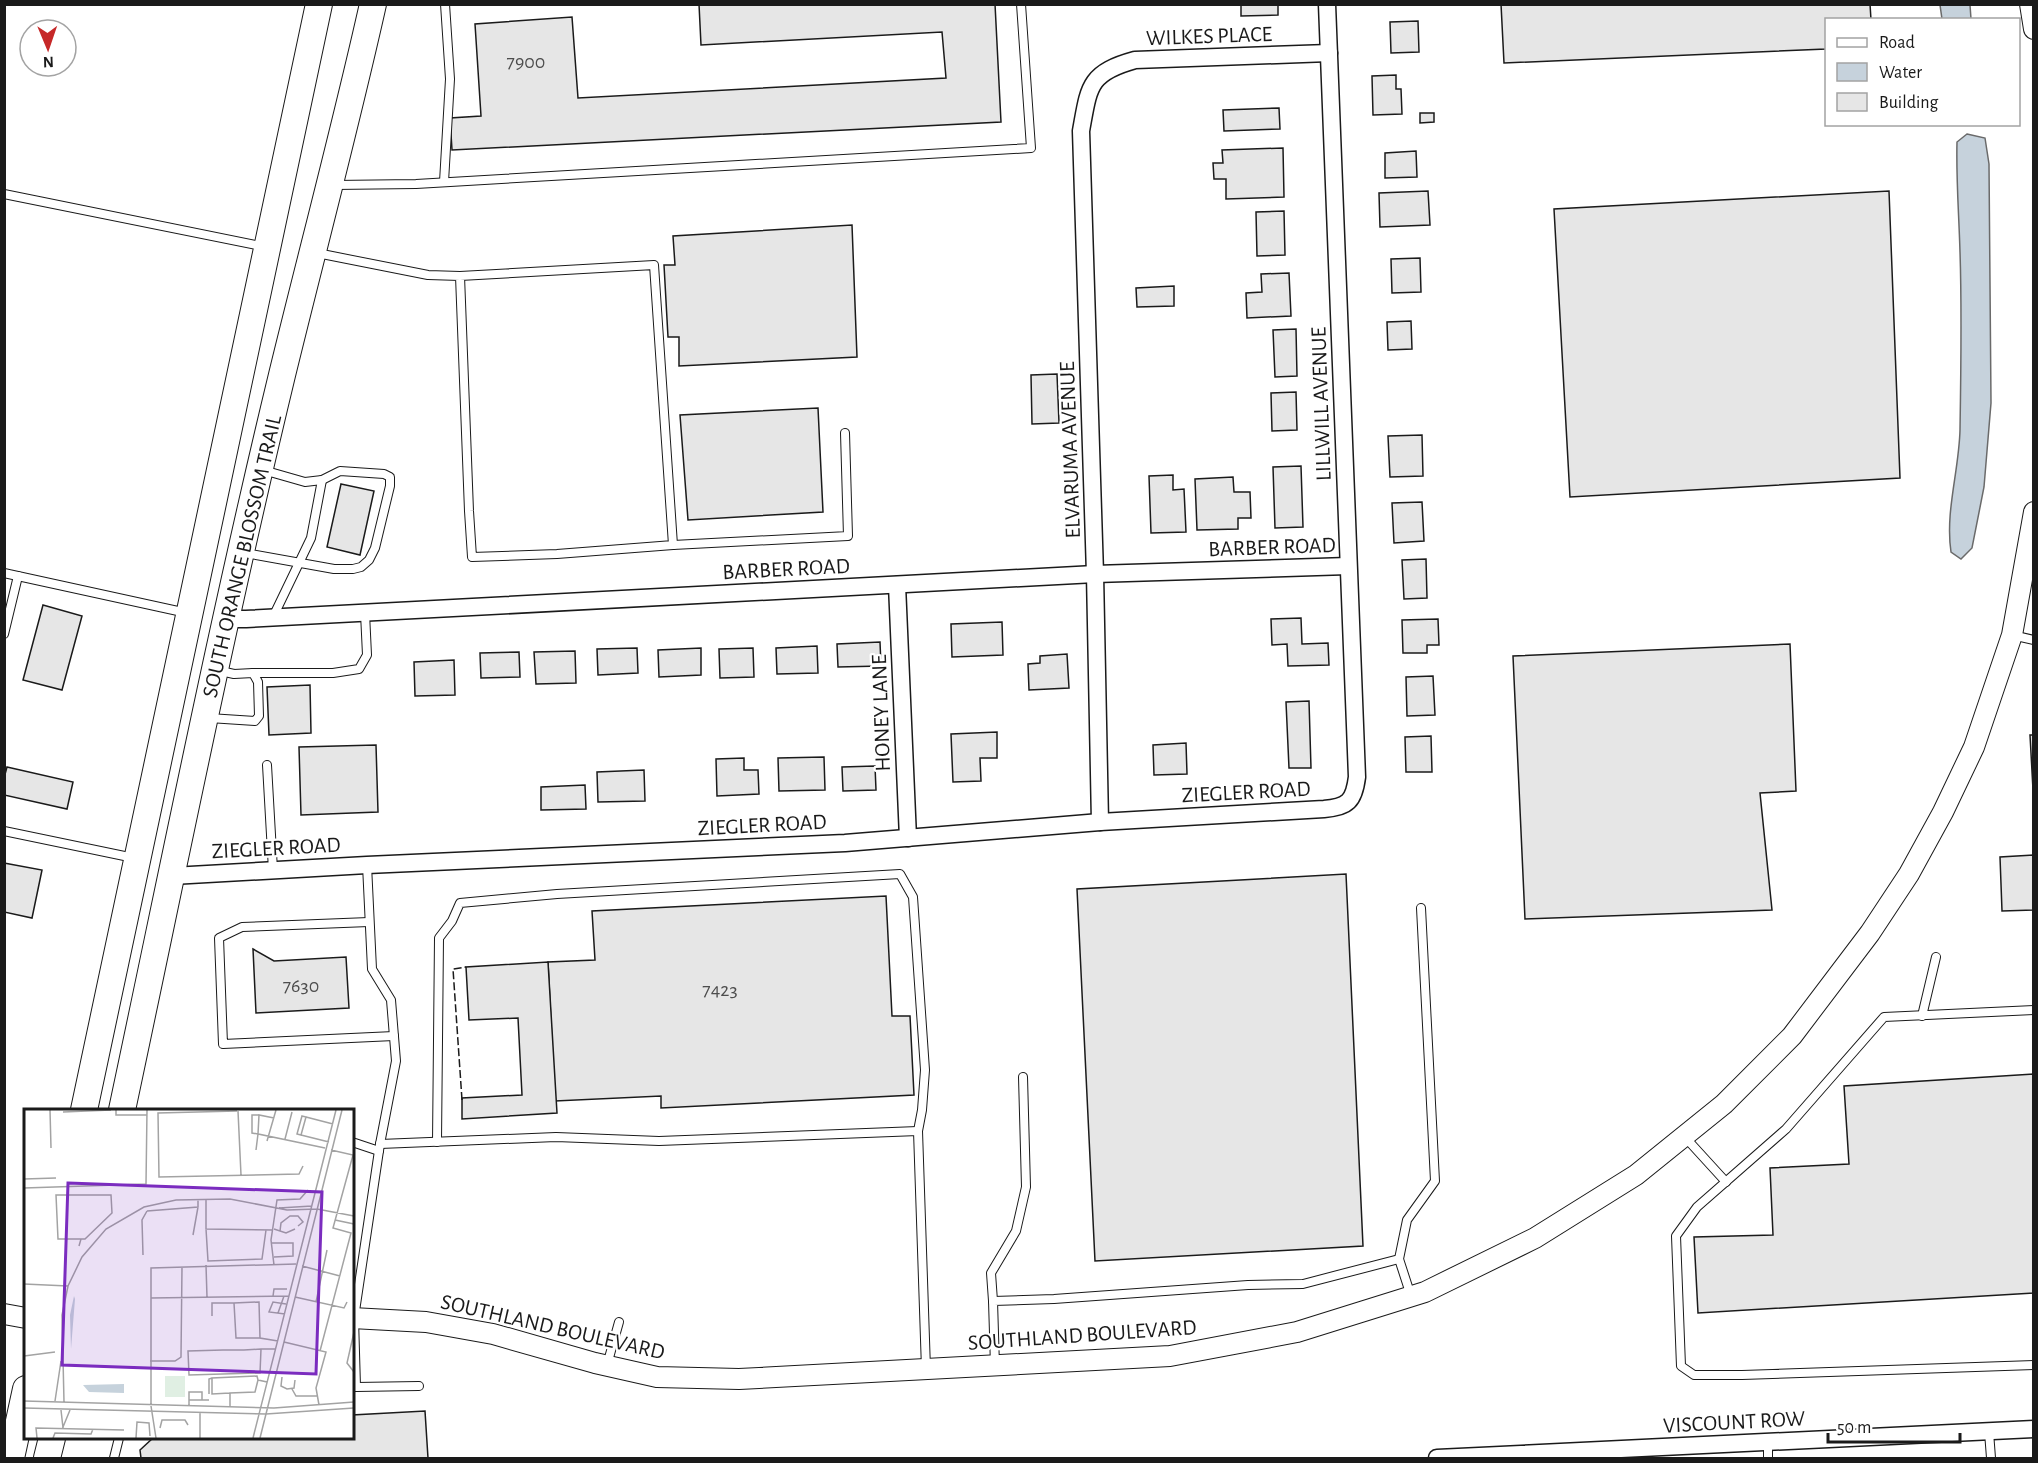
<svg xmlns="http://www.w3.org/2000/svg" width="2038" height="1463" font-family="'Alegreya Sans',sans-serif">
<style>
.water{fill:#c6d2dc;stroke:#6a6a6a;stroke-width:1.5}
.building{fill:#e6e6e6;stroke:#1a1a1a;stroke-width:1.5}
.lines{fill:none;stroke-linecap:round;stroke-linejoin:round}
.service-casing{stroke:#1a1a1a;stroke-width:10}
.minor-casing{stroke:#1a1a1a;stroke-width:19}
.tertiary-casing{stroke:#1a1a1a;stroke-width:22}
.primary-casing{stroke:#1a1a1a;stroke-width:28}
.service{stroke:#fff;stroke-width:8}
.minor{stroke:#fff;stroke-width:16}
.tertiary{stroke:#fff;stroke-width:20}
.primary{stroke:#fff;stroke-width:26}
.fence{stroke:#1a1a1a;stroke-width:1.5;stroke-dasharray:8 3;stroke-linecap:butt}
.labels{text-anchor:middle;stroke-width:4.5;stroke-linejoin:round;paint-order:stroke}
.number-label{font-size:20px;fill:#4d4d4d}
.street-label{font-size:22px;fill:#1a1a1a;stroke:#fff}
.inset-road{fill:none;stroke:#a3a3a3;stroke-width:1.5}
.view{fill:#7b2cbf;fill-opacity:0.15;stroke:#7b2cbf;stroke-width:3}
.inset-edge{fill:none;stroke:#1a1a1a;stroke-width:3}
</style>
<rect width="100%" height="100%" fill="#fff"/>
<!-- water -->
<g class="water">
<path d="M1940,5H1970L1971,19H1942Z"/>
<path d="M1967,134L1985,138L1989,164L1991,403L1984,487L1972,548L1961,559L1951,552C1945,512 1959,471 1960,430C1961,370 1962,311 1960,252C1959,215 1956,179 1957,142Z"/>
</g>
<!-- building -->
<g class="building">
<path d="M699,4H995L1001,122L452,150L450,118L481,116L475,24L572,17L578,98L946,78L942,32L701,45Z"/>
<path d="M1241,4H1278V15L1241,16Z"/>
<path d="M1501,4H1870L1871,20H1826V49L1504,63Z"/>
<path d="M1418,21L1419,52L1391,53L1390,22Z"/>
<path d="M1396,75V89H1401L1402,114L1373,115L1372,76Z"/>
<path d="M1279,108L1280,129L1224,131L1223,110Z"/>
<path d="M1420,113H1434V122L1420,123Z"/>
<path d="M1283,148L1284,197L1226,199V179H1214L1213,163H1223L1222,150Z"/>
<path d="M1416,151L1417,177L1385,178V153Z"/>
<path d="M1428,191L1430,225L1380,227L1379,193Z"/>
<path d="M1889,191L1900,478L1570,497L1554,209Z"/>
<path d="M1284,211L1285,255L1257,256L1256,212Z"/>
<path d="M852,225L857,357L679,366V337H668L664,265H675L673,236Z"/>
<path d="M1420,258L1421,292L1392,293L1391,259Z"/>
<path d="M1289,273L1291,316L1247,318L1246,293L1262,292L1261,274Z"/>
<path d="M1174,286V306L1137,307L1136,288Z"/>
<path d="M1411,321L1412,349L1388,350L1387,322Z"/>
<path d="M1296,329L1297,376L1275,377L1273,330Z"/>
<path d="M1057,374L1059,423L1032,424L1031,375Z"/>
<path d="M1296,392L1297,430L1272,431L1271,393Z"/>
<path d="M818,408L823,512L688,520L680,415Z"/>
<path d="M1422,435L1423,476L1390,477L1388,436Z"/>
<path d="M1301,466L1303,527L1275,528L1273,467Z"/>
<path d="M1173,475V490L1184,489L1186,532L1151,533L1149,476Z"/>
<path d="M1233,477L1234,492H1250L1251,518H1238V529L1197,530L1195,479Z"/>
<path d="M341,484L374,491L360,555L327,547Z"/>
<path d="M1422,502L1424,541L1394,543L1392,503Z"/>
<path d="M1426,559L1427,598L1404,599L1402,560Z"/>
<path d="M43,605L82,616L62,690L23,680Z"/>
<path d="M1301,618L1302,644L1328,643L1329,665L1288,666L1287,644L1272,645L1271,619Z"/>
<path d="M1438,619L1439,645H1427V653H1403L1402,620Z"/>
<path d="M1002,622L1003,655L952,657L951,624Z"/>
<path d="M880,642L881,666L838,667L837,644Z"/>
<path d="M1790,644L1796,791L1760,793L1772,910L1525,919L1513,656Z"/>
<path d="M817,646L818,673L777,674L776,648Z"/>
<path d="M637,648L638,673L598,675L597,649Z"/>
<path d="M701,648V675L659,677L658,650Z"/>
<path d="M753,648L754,677L720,678L719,649Z"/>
<path d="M575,651L576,683L536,684L534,652Z"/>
<path d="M519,652L520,677L481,678L480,653Z"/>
<path d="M1067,654L1069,688L1029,690L1028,664L1040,663V656Z"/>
<path d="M454,660L455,695L415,696L414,662Z"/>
<path d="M1433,676L1435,715L1407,716L1406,677Z"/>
<path d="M310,685L311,733L269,735L267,687Z"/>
<path d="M1309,701L1311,768H1289L1286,702Z"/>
<path d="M997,732V758H980L981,781L953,782L951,734Z"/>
<path d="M2030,735H2034V808Z"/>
<path d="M1431,736L1432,772H1406L1405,737Z"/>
<path d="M1186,743L1187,774L1154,775L1153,745Z"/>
<path d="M376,745L378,812L301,815L299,747Z"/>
<path d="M824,757L825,790L779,791L778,758Z"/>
<path d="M744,758V770H758L759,794L717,796L716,759Z"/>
<path d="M875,766L876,790L843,791L842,767Z"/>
<path d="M7,767L73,782L67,809L4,795V778Z"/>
<path d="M644,770L645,801L598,802L597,772Z"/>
<path d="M585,785L586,809L541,810V787Z"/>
<path d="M2034,855V910L2002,911L2000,857Z"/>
<path d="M4,863L42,870L32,918L4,912Z"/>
<path d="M1346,874L1363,1246L1095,1261L1077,889Z"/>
<path d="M886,896L892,1016H910L914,1095L661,1108V1096L555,1101L548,962L595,960L592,911Z"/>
<path d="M253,949L274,961L346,957L349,1008L256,1013Z"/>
<path d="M548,962L557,1113L462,1119V1098L522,1095L518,1018L469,1020L466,967Z"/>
<path d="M2034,1074V1293L1698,1313L1694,1237L1773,1235L1770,1168L1849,1164L1844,1086Z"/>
<path d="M425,1411L428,1458H141L140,1450L153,1438H352V1415Z"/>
</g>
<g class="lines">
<defs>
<g id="service">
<path d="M444,182L450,79L445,4"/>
<path d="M334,185L416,184L1031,148L1021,4"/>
<path d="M4,194L266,247"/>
<path d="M317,253L428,275L460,276L469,511L472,557L557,554L673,545L654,265L460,276"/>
<path d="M673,545L848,536L845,433"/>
<path d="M245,553L334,569H353L361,567L369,560L375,548L390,486V477L384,474L340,471L322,480L305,482L263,470"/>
<path d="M4,573L187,613"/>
<path d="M273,617L311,538L322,480"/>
<path d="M4,634L18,576"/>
<path d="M2012,635L2034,640"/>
<path d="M253,673H333L359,669L367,655L365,613"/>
<path d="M209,718L255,721L259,716L258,682L253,673L234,674L216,670"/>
<path d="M267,765L273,870"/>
<path d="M4,831L134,858"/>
<path d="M369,922L242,927L219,938L223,1044L394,1036"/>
<path d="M2034,1010L1884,1017L1786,1129L1697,1207L1676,1236L1681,1366L1694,1375H1742L2034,1365"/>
<path d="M1922,1016L1936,957"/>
<path d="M1684,1136L1726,1182"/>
<path d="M352,1142L379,1151"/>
<path d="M437,1142L439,938L452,921L460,903L557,894L900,874L913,897L925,1070L922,1110L918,1131"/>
<path d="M380,1144L556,1137L659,1141L918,1131L926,1369"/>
<path d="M1411,1296L1399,1259L1407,1220L1435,1181L1421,908"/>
<path d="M993,1301L991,1273L1016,1231L1026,1187L1023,1077"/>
<path d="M607,1365L619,1322"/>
<path d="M995,1366L993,1301L1054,1299L1248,1285L1303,1284L1399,1259"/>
<path d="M352,1387H356L354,1318L380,1144L396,1061L391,1000L372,969L367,865"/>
<path d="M356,1387L419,1386"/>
<path d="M1989,1432L1991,1458"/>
<path d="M1768,1442V1458"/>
<path d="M114,1458L119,1438"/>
</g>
<g id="minor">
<path d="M897,585L908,838"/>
<path d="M226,619H246L1095,574L1348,566"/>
<path d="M1100,822L1095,574L1081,131C1089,87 1088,73 1135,60L1329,53"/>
<path d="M172,876L367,865L845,843L1100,822L1324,809C1348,807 1354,801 1357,777L1327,4"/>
<path d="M1437,1458L2034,1429"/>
</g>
<g id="tertiary">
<path d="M2030,4L2034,29"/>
<path d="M4,1314L26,1318"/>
<path d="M352,1318L426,1322L493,1334L595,1363L657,1377L739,1379L1170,1356L1297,1332L1425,1292L1535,1238L1636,1175L1724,1104L1792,1036L1870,933L1909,874L1943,812L1974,747L2012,635L2034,512"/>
</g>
<g id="primary">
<path d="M84,1110L319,4"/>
<path d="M122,1110C174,865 223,619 282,375C312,252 345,129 373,4"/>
<path d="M11,1458L26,1389"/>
<path d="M47,1458L52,1438"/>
</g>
</defs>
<!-- service casing -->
<use href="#service" class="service-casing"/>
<!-- minor casing -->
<use href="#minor" class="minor-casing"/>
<!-- tertiary casing -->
<use href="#tertiary" class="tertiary-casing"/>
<!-- primary casing -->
<use href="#primary" class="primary-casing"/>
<!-- service -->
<use href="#service" class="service"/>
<!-- minor -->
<use href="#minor" class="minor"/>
<!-- tertiary -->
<use href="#tertiary" class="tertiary"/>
<!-- primary -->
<use href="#primary" class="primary"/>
<!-- fence -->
<path class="fence" d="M462,1100L453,969L466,967"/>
</g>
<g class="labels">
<!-- number labels -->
<g class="number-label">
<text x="526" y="68">7900</text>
<text x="301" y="992">7630</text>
<text x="720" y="996">7423</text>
</g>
<!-- street labels -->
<g class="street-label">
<text transform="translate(1209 35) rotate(-2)" y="8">WILKES PLACE</text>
<text transform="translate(1320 404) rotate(-92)" y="8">LILLWILL AVENUE</text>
<text transform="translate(1069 450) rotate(-92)" y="8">ELVARUMA AVENUE</text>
<text transform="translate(1272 546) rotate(-2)" y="8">BARBER ROAD</text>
<text transform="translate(241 556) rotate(-77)" y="8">SOUTH ORANGE BLOSSOM TRAIL</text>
<text transform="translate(786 568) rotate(-3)" y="8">BARBER ROAD</text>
<text transform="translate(880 713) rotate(-92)" y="8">HONEY LANE</text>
<text transform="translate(1246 791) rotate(-3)" y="8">ZIEGLER ROAD</text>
<text transform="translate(762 824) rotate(-3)" y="8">ZIEGLER ROAD</text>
<text transform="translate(276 847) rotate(-3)" y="8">ZIEGLER ROAD</text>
<text transform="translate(553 1326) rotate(13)" y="8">SOUTHLAND BOULEVARD</text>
<text transform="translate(1082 1334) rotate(-4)" y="8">SOUTHLAND BOULEVARD</text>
<text transform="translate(1734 1421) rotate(-3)" y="8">VISCOUNT ROW</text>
</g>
</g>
<!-- overview -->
<g transform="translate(24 1109)">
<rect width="330" height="330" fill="#fff"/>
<path d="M141,267H161V288H141Z" fill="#e0efe3"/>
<path d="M50,187L51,190L47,240L46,206ZM100,275V284L65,283L59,276Z" fill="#c6d2dc"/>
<path class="inset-road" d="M26,1L27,39M92,1V6H123M213,2L134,4L135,68L275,65L279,57M214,2L217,66M39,3L87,1M278,7L282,8L277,26L273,25ZM282,8L309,15M234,25L235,6L250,9M234,25L228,24V6H235M277,26L305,33M261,30L268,3M243,32L252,1M232,41L234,25L301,39M0,70L32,69M0,79L122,75L123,1M182,90V120L249,121M255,99L288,97M293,100L330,107M123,102L174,98V90M311,111L330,115M182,120L184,152L238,150L242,121M250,120L262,124L271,120M256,122L257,114L266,107H274L279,113L274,117M169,126L174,98M247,134H269V147L250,148M55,137L57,130H34L32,86H87L88,104L61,130H57M119,146L118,111L123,102M182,156L183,188M250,156L247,131L253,91L276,90L284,81M278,157L316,167M0,175L44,177M249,187L250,180H263M271,188L320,199L323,193M127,189L265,187M292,193L303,141M254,204L260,187M261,205L245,203L249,193L262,195M188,207V194H210M330,223L323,254L330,263M236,229H212L210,194L235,193L236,229L254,232M260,233L302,243L292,279L295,296M237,240L236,264L165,266L164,242L199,241H220L237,240H251M296,242L327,124L309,119L329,46L307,41M0,247L31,243M126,252H151L157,248L158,158M258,268L257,277L263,280L270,279L271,271M268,280L272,287H293M206,284L188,285V269L233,267L234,271M185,285V270L188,269M165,291H185M0,292L250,299L330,293M31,292L37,252M40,293L38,206L44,177L58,148L82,120L120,98L152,91L206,90L263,101L293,100M165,296V283H178V291M206,298V284L231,283L234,271L243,273M0,299L242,305L330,299M37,301L39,319M176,304V329M39,318L46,301M136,319L138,311H161L164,316M13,329L12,319L100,321M29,329L31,324L67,325L69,320M112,329L113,313L125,314L126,327M132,329L127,297V159L272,155M229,329L312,1M236,329L318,1"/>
<path class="view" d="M44,74L298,83L292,265L38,256Z"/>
<rect width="330" height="330" class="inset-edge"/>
</g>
<!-- border -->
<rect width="2038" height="1463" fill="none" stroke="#1a1a1a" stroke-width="12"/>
<!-- legend -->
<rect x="1825" y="18" width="195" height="108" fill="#ffffff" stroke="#a3a3a3" stroke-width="1.5"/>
<rect x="1837" y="38" width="30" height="9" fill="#ffffff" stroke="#a3a3a3" stroke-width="1.5"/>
<text x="1879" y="48" font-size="18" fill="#1a1a1a">Road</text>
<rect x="1837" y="63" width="30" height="18" fill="#c6d2dc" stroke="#a3a3a3" stroke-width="1.5"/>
<text x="1879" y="78" font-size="18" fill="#1a1a1a">Water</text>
<rect x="1837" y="93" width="30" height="18" fill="#e6e6e6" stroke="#a3a3a3" stroke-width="1.5"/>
<text x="1879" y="108" font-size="18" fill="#1a1a1a">Building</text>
<!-- north arrow -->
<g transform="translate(48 48) rotate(178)"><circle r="28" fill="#ffffff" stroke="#a3a3a3" stroke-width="1.5"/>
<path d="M0-4.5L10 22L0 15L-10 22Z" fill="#c62828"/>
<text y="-9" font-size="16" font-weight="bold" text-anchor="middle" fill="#1a1a1a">N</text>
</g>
<!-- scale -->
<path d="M1828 1433v9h132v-9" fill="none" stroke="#1a1a1a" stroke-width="3"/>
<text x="1837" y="1433" font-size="18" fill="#1a1a1a" stroke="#ffffff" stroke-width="4.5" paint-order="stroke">50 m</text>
</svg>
